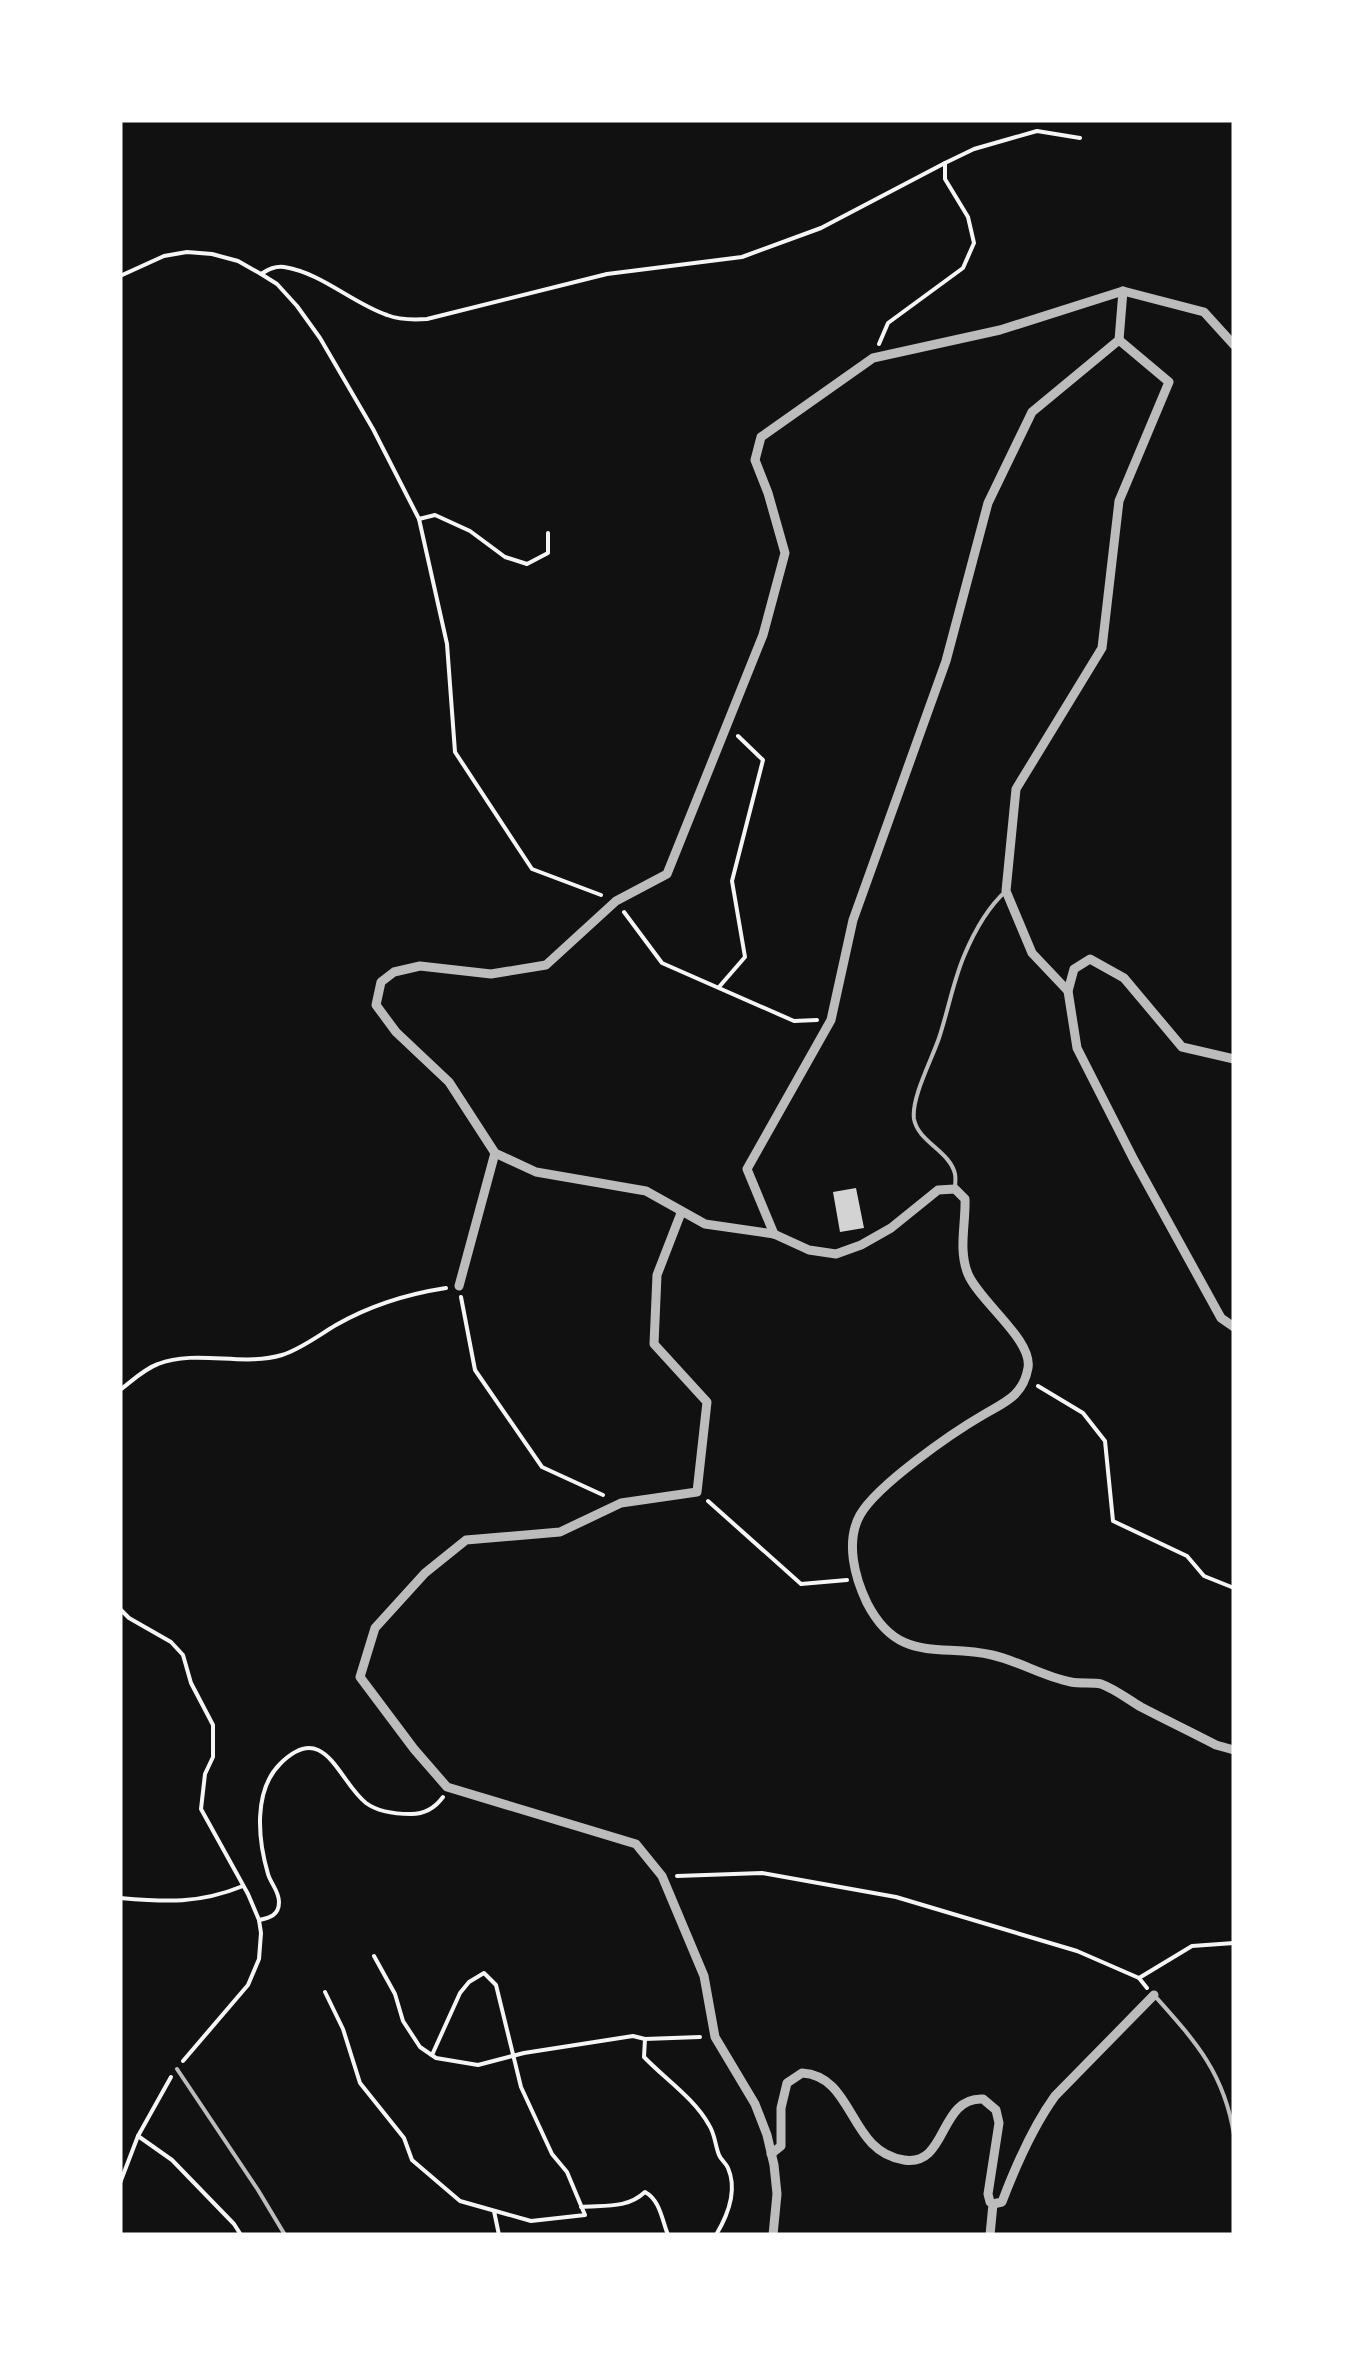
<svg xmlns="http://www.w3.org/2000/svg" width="1354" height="2355" font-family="'Archivo Narrow',sans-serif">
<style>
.building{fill:#d3d3d3}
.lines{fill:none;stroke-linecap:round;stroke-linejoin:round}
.path{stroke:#f5f5f5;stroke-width:4}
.service{stroke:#bcbcbc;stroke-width:4}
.minor{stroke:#bcbcbc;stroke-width:9}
</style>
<rect width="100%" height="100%" fill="#111"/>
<!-- building -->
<path class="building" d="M856,1188L864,1228L840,1232L833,1192Z"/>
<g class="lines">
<!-- path -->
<g class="path">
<path d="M261,274C269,269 275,266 284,267C322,273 352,303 387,315C400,320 414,320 427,319L607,274L742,257L821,228L945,163"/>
<path d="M120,276L164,256L187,252L212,254L238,261L261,274L277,284L297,306L320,338L373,429L419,519L447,644L455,752L532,869L601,895"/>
<path d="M879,344L888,323L963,268L974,243L968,217L945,179V163L974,149L1037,131L1080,138"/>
<path d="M419,519L435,515L470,531L505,557L527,564L548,553V533"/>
<path d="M624,912L662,963L794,1021L817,1020"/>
<path d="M719,987L745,957L732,881L763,760L738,736"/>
<path d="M461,1297L475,1370L542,1467L603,1495"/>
<path d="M1038,1386L1083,1413L1105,1441L1113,1521L1187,1556L1204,1576L1234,1588"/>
<path d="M120,1390C132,1381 144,1369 158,1364C197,1349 242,1367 282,1355C301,1349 319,1335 336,1325C371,1305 407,1294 446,1288"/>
<path d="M708,1501L801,1584L847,1580"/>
<path d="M120,1609L129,1618L171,1642L183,1655L191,1683L213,1725V1757L205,1774L201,1809L248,1894L259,1920L261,1933L259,1959L248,1985L183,2061"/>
<path d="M677,1876L762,1873L896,1897L1077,1951L1139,1978L1147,1988"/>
<path d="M120,1898C166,1902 199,1904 243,1886"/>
<path d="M259,1920C270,1918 279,1915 279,1902C279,1891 271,1884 268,1874C258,1840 253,1791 280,1764C325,1719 338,1781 366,1803C378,1812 396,1814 411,1814C425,1814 435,1808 443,1797"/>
<path d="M374,1956L395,1994L403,2021L420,2047L436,2058L478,2065L524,2053L633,2036L645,2039L700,2037"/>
<path d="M1139,1978L1192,1946L1234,1943"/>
<path d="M325,1992L343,2029L360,2083L404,2138L412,2160L460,2201L531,2221L585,2215L567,2172L552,2154L521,2087L496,1985L484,1973L469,1982L460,1993L432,2055"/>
<path d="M645,2039L644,2057C665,2079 694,2098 709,2125C715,2134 715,2145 719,2155C721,2160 726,2163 728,2168C738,2191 728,2215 716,2235"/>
<path d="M138,2136L172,2160L234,2224L241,2235"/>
<path d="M120,2183L138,2136L171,2077"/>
<path d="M581,2207C604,2205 627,2209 645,2192C660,2200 662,2220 668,2235"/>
<path d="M494,2211L499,2235"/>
</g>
<!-- service -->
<g class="service">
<path d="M955,1189C955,1184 956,1179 955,1174C950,1151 918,1142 914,1119C911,1098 932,1059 939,1038C948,1011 953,982 964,956C974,932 987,908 1006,891"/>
<path d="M1154,1995C1195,2041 1224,2072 1234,2135"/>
<path d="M177,2069L258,2190L285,2235"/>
</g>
<!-- minor -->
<g class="minor">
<path d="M1234,345L1204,312L1123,291L1000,330L873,358L761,437L755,460L768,493L785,553L763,635L667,874L616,901L546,965L491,974L420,966L394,972L381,982L376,1005L396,1032L449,1082L495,1153L536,1172L646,1191L705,1224L774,1234L809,1250L836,1254L861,1245L891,1228L938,1190L955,1189L965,1199C966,1223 958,1250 968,1274C979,1301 1033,1340 1028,1368C1023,1396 1005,1402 983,1415C952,1433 877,1485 860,1515C845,1542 855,1578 867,1603C899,1665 940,1643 992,1655C1019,1661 1044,1677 1071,1682C1081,1684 1092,1682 1101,1684C1115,1689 1129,1700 1141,1707C1166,1720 1191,1732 1216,1745L1234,1750"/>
<path d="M1068,991L1032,953L1006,891L1016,789L1102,648L1119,501L1169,382L1119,340"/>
<path d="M1234,1059L1182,1047L1124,978L1090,959L1074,969L1068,991L1077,1048L1134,1160L1221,1318L1234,1327"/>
<path d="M681,1213L657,1275L654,1344L707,1402L697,1492L621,1503L560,1532L466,1540L425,1573L375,1628L360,1677L414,1749L447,1787L636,1844L662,1876L704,1976L715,2037L755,2104L767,2135L774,2165L777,2194L773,2235"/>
<path d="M774,1234L747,1169L831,1020L853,920L946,661L988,503L1032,412L1119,340L1123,291"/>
<path d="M459,1286L495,1153"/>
<path d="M771,2154L781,2146V2108L787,2083L802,2073C855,2076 848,2152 904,2160C948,2167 938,2097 983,2099L996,2110L999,2123L988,2194L990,2202L993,2204L990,2235"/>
<path d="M993,2204L1002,2202C1016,2165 1032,2128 1055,2096L1154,1995"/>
</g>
</g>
<!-- border -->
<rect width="1354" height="2355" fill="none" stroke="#ffffff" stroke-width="245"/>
</svg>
